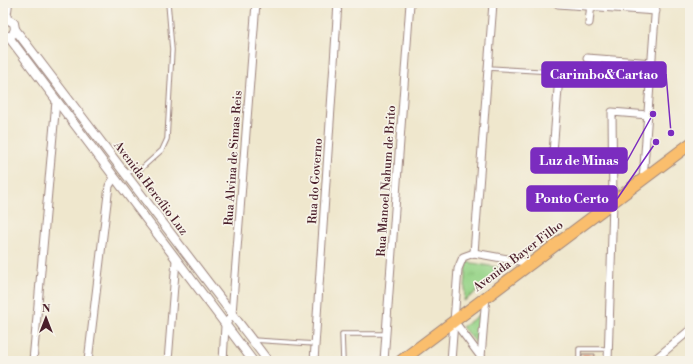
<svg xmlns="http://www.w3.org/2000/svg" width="693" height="364" font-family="'Libre Bodoni',serif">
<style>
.park{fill:url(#park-tufts);stroke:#717a5a}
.building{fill:#e19073}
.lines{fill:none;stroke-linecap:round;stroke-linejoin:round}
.service-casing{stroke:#9c837c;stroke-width:5.5}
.minor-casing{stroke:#9c837c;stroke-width:9}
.tertiary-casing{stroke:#9c837c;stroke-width:10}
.primary-casing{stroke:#9c837c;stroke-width:13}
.service{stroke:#fff;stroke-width:3.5}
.minor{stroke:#fff;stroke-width:7}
.tertiary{stroke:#fff;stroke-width:8}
.primary{stroke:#fabe6d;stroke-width:11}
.labels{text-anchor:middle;stroke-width:3.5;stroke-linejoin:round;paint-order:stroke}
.street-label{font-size:12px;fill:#4a1f2b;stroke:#f7f3e8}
.leader{fill:none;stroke:#7b2cbf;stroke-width:1.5}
.callout-dot{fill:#7b2cbf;stroke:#f7f3e8;stroke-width:1.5}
.callout{fill:#7b2cbf;stroke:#7b2cbf;stroke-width:1.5}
.callout-label{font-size:13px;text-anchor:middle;font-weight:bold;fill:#fff}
</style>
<defs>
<pattern id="park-tufts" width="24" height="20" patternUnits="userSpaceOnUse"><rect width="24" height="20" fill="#98d489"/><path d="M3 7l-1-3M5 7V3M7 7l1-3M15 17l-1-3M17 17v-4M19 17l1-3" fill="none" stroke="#84b676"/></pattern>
</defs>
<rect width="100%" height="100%" fill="#f7f3e8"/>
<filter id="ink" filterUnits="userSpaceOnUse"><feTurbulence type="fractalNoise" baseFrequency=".025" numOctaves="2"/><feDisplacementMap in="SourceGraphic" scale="8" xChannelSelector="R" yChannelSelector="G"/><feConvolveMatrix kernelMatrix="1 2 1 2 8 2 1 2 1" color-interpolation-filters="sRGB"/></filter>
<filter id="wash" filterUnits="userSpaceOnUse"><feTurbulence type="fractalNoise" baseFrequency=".012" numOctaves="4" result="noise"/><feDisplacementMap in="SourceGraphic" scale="16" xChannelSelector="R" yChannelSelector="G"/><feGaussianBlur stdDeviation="0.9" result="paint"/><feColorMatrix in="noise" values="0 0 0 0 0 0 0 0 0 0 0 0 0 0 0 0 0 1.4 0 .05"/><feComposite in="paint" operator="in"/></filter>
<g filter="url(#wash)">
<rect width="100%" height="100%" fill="#efe7cd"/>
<!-- park -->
<g class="park">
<path d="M467,262L508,269L464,301Z"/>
<path d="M481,314L478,345L462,327Z"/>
</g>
<g id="blocks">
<!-- building -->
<path class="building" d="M582,354H595L594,361H582Z"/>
</g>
</g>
<g filter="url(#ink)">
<use href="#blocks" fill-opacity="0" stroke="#9c837c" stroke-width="1"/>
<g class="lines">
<defs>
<g id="service">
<path d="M488,68L555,72"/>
<path d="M125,173L142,168L162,150L167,139L172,50L168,3"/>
<path d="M253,340L315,344"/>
<path d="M343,361L342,334H386"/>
<path d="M579,361V349H609"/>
</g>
<g id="minor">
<path d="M558,4L656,11"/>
<path d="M589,23L591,3"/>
<path d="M587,58L652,63"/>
<path d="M553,153L559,76L555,72"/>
<path d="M643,180L656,3"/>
<path d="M474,253L493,3"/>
<path d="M454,321L484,361"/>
<path d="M481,357L486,296"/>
<path d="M33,361L56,101"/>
<path d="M88,361L108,194L109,186L114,178"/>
<path d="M168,361L176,260"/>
<path d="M223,361L225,326L232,314L256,3"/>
<path d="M314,361L338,3"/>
<path d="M384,361L410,3"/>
<path d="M451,361L458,269L463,257L474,253L530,263"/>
<path d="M608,361L613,203L612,112L648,115"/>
<path d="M653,361L690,330"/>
</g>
<g id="tertiary">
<path d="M6,20L8,3"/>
<path d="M3,21L9,20L14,23L15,29L13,34"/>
<path d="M15,29L268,361"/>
<path d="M8,36L253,361"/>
</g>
<path id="primary" d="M401,361L690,144"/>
</defs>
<!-- service casing -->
<use href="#service" class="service-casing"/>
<!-- minor casing -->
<use href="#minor" class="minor-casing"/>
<!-- tertiary casing -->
<use href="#tertiary" class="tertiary-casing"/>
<!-- primary casing -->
<use href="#primary" class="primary-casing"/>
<!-- service -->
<use href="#service" class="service"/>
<!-- minor -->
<use href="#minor" class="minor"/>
<!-- tertiary -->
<use href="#tertiary" class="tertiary"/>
<!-- primary -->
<use href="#primary" class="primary"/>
</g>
</g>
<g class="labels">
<!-- street labels -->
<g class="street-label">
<text transform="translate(233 158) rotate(-86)" y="4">Rua Alvina de Simas Reis</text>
<text transform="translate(315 181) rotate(-86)" y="4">Rua do Governo</text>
<text transform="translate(386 181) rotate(-86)" y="4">Rua Manoel Nahum de Brito</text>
<text transform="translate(151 188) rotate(53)" y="4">Avenida Hercílio Luz</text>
<text transform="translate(518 256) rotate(-37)" y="4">Avenida Bayer Filho</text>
</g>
</g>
<!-- callouts -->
<path class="leader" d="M671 133L666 74M653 114L627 161M656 142L617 199"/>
<g class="callout-dot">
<circle cx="671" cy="133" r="4"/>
<circle cx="653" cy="114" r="4"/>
<circle cx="656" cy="142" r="4"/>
</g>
<g class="callout">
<rect x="542" y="62" width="124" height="25" rx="4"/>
<rect x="531" y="148" width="96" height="25" rx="4"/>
<rect x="527" y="186" width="90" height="25" rx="4"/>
</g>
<g class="callout-label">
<text x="604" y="79">Carimbo&amp;Cartao</text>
<text x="579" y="165">Luz de Minas</text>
<text x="572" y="203">Ponto Certo</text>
</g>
<!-- margin -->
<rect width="693" height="364" fill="none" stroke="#f7f3e8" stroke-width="16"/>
<!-- north arrow -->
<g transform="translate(46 318)" stroke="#f7f3e8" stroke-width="3" paint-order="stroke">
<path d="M0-3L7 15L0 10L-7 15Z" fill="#4a1f2b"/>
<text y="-6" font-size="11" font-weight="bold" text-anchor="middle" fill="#4a1f2b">N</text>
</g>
</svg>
